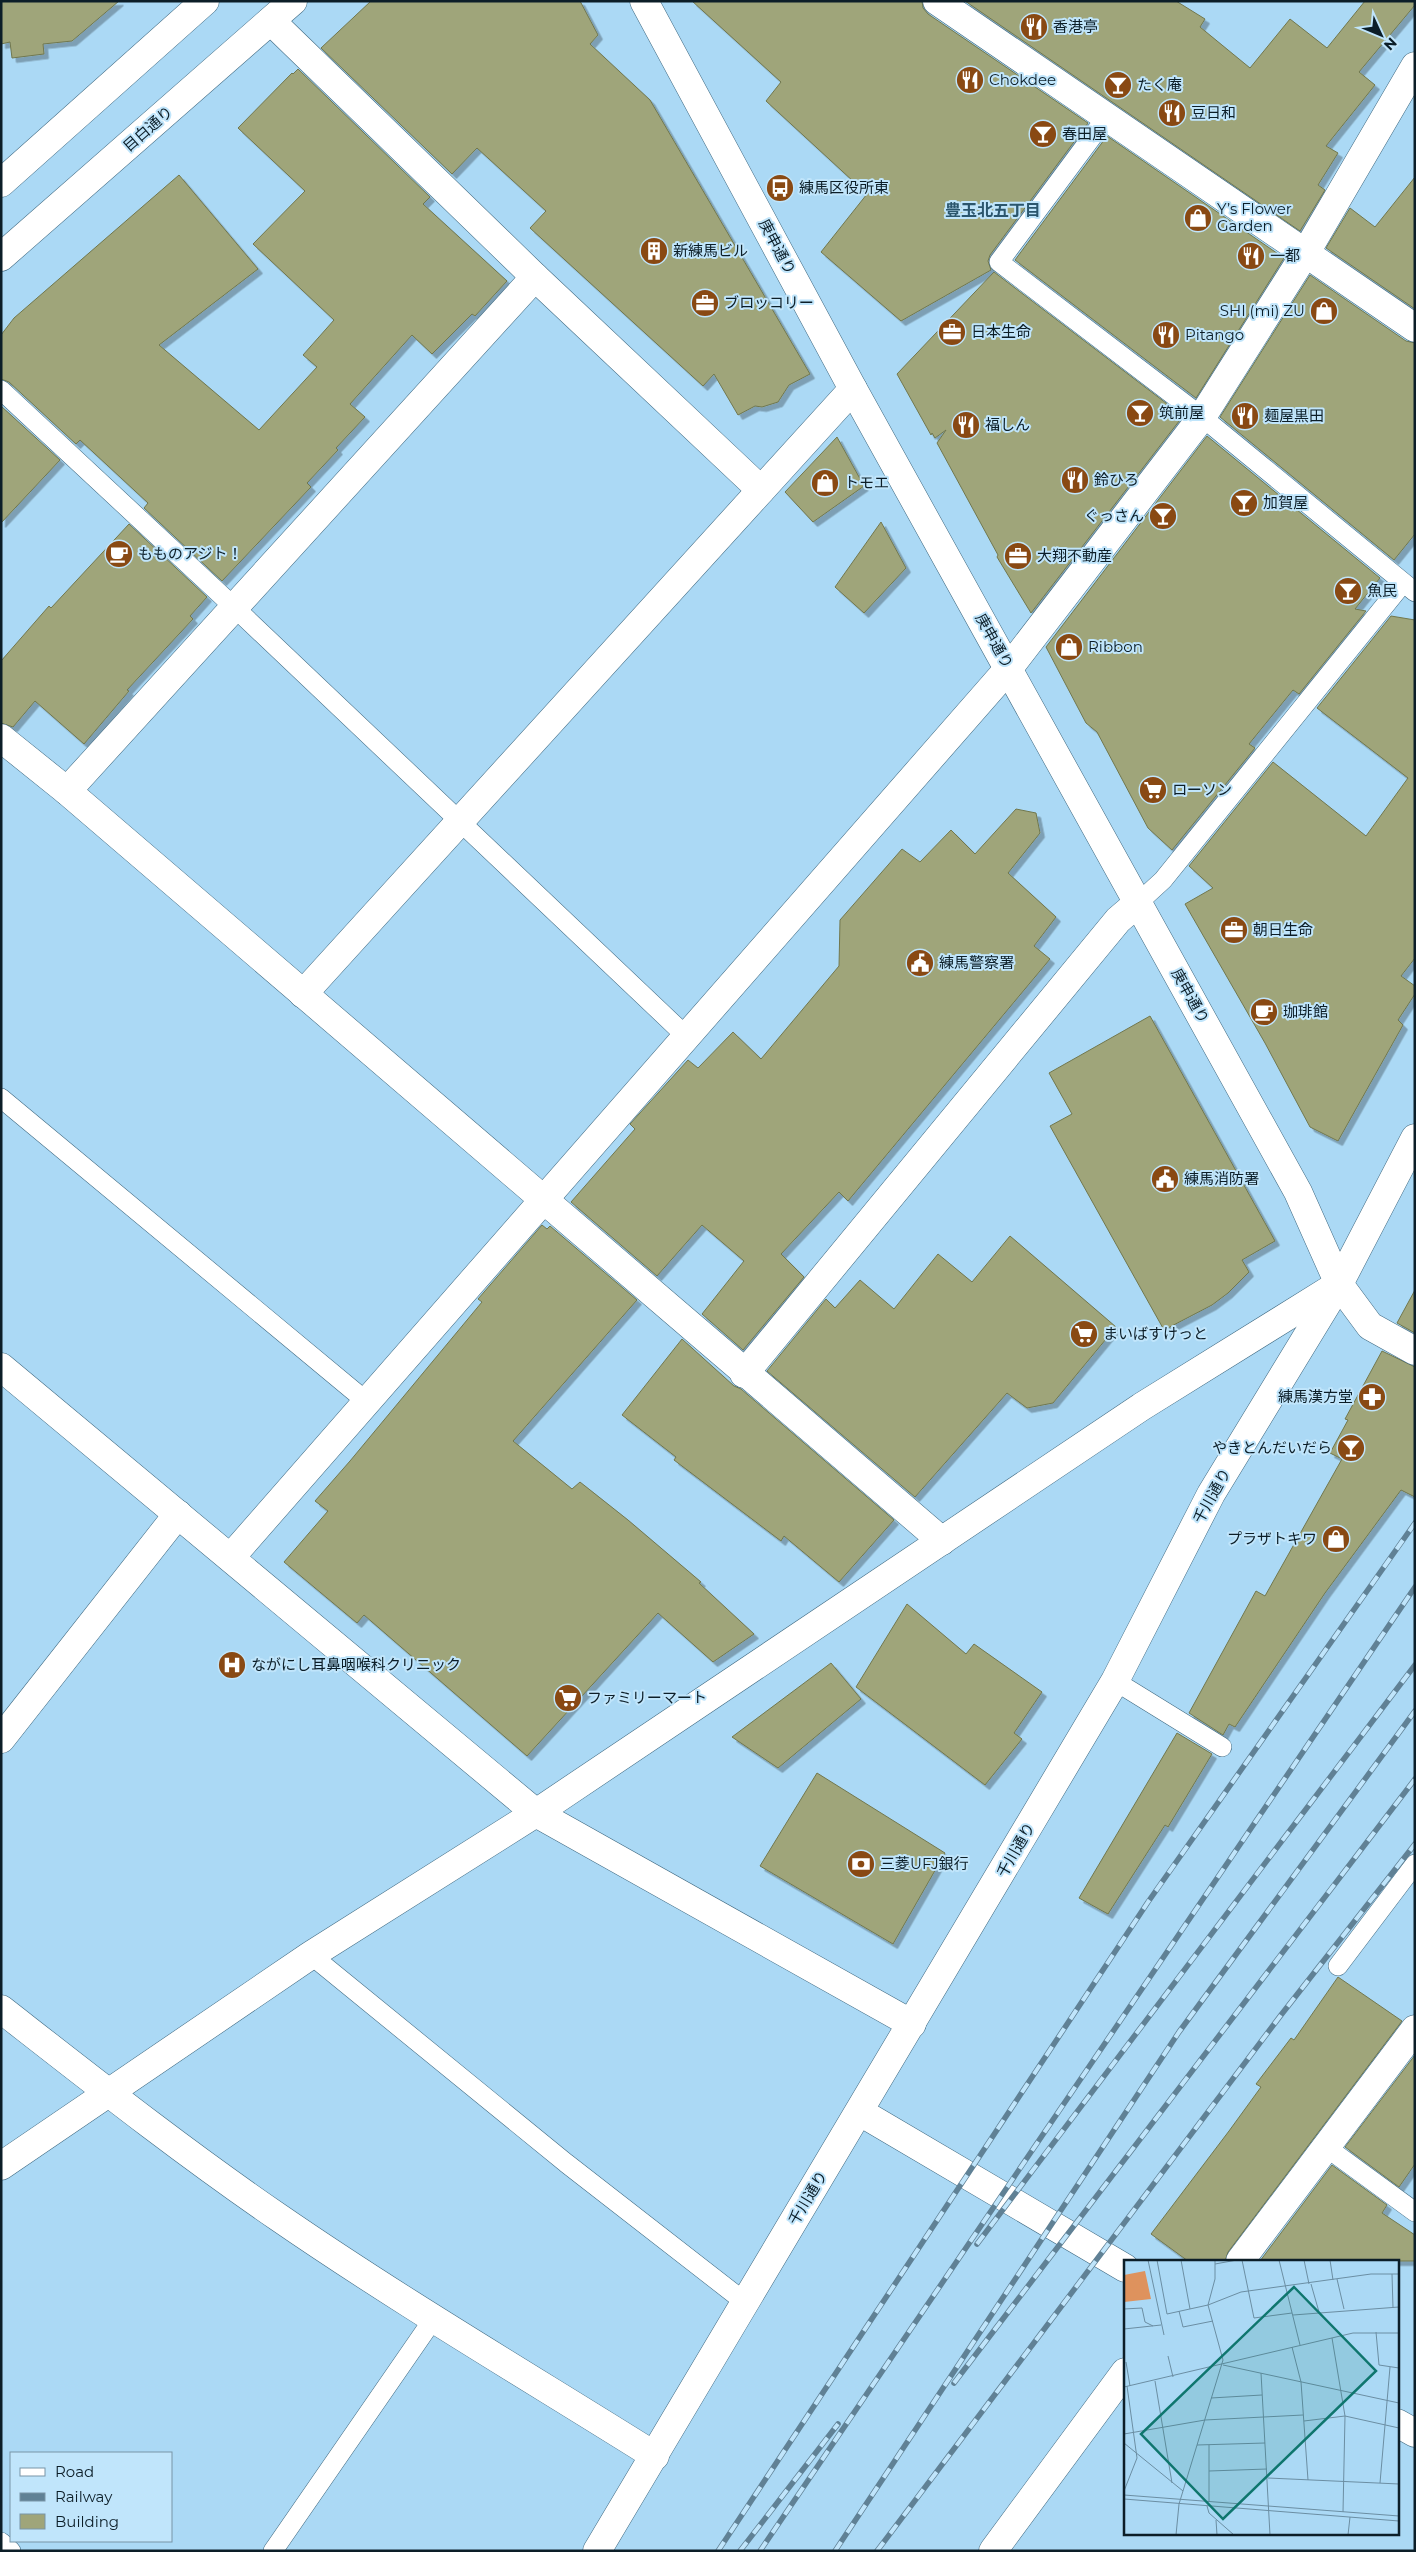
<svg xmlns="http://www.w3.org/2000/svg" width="1416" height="2552" font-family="Montserrat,'Noto Sans JP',sans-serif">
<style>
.building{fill:#9fa57a;stroke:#71774d;filter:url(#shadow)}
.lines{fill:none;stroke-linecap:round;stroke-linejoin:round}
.service-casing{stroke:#3f6981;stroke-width:20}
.minor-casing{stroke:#3f6981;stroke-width:29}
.tertiary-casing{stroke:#3f6981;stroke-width:29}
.secondary-casing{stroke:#3f6981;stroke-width:29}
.primary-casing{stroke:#3f6981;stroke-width:29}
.service{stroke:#fff;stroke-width:19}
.minor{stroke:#fff;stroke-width:28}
.tertiary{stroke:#fff;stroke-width:28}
.secondary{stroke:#fff;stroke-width:28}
.primary{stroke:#fff;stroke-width:28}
.rail-casing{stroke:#608195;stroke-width:5.5}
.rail{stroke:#c0e5fb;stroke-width:4;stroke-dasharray:11;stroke-linecap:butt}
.labels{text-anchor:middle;stroke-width:4;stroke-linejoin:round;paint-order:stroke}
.poi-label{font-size:15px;fill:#0c1e28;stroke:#c0e5fb;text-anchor:start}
.street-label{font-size:15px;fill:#0c1e28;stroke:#c0e5fb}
.neighbourhood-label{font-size:16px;font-weight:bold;fill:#2b566d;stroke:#c0e5fb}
.inset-road{fill:none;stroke:#6b8ea3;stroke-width:1}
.view{fill:#0f766e;fill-opacity:0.15;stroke:#0f766e;stroke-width:2.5}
.inset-edge{fill:none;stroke:#0c1e28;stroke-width:2.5}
</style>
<defs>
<filter id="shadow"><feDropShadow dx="4.5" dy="4.5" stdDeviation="0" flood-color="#0004"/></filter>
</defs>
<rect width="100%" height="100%" fill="#abd9f5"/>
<!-- building -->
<g class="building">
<path d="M1,1H119L72,41L43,44L44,54L12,58L10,42L1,44Z"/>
<path d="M371,1H580L598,35L590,44L650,100L810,374L789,385L778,402L762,407L755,406L738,415L714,374L703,386L530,228L546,211L477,148L452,174L321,48Z"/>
<path d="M692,1H922L923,8L928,14L1088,123L990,255L988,261L991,270L901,321L821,252L867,194L766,101L781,82Z"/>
<path d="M965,1H1176L1205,19L1200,27L1250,68L1290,19L1327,48L1365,1H1415V5L1359,72L1375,85L1326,146L1338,153L1318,185L1325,190L1300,231Z"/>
<path d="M298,69L430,197L423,204L507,281L475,316L472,314L432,354L412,335L350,404L365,417L336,448L338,450L307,483L311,487L222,581L144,508L148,503L80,440L76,444L9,382L1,379V335L14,318L179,175L258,269L159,345L259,430L317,367L303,355L334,320L253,244L305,191L238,128L292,73L293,74Z"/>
<path d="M1107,136L1284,258L1196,398L1015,260Z"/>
<path d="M1415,177V309L1326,248L1350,208L1375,227Z"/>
<path d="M994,272L1183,416L1031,613L997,557L998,555L937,443L946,430L935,438L932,433L931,435L897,374Z"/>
<path d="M1310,275L1406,341L1415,343V534L1394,560L1220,417Z"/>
<path d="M1,406L60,460L1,523Z"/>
<path d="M1207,436L1380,578L1355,609L1366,611L1299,694L1293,690L1249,744L1255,748L1172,850L1148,828L1097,732L1086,723L1046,647Z"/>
<path d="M837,437L864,486L813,522L785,492Z"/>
<path d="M881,522L906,568L864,613L835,587Z"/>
<path d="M129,524L207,597L190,616L193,619L127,690L129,691L84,744L35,701L13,727L1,723V661L49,606L51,608Z"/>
<path d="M1391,616L1415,620V958L1401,976L1415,986V994L1398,1020L1403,1025L1338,1141L1310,1127L1265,1043L1185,904L1213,888L1189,866L1273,762L1366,836L1408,778L1317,708Z"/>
<path d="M1016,809L1036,813L1040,833L1008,873L1056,917L1034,946L1050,959L848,1201L839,1192L781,1254L804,1277L743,1350L702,1314L744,1261L702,1225L657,1276L571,1202L635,1129L630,1124L688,1060L698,1068L733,1032L761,1059L839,966L840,920L902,849L920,862L951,830L975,854Z"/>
<path d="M1150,1016L1275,1241L1242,1260L1249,1272L1228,1293L1212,1305L1164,1330L1050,1126L1072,1114L1049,1073Z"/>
<path d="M542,1225L547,1229L550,1226L637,1300L513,1441L572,1489L580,1482L628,1520L701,1582L699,1583L754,1634L713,1662L658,1613L527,1756L364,1615L357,1623L284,1562L328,1511L315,1501L350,1461L482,1302L478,1299Z"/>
<path d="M1010,1236L1116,1327L1053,1403L1027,1408L1007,1393L915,1497L767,1371L826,1299L835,1308L860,1280L894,1309L938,1254L972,1282Z"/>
<path d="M1415,1290V1333L1397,1323Z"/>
<path d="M682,1339L734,1386L741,1389L894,1520L839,1582L784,1536L781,1541L674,1460L676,1457L622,1415Z"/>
<path d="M1382,1351L1415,1367V1497L1401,1490L1325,1593L1235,1727L1229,1724L1223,1735L1189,1713L1256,1591L1265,1596L1342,1459L1330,1453L1348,1420L1345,1419Z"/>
<path d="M907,1604L966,1654L974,1644L1042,1692L1014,1733L1022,1739L985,1785L856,1687Z"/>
<path d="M831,1663L861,1699L778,1768L732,1737Z"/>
<path d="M1177,1733L1212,1754L1168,1827L1165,1825L1108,1914L1079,1898Z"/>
<path d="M817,1773L945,1853L893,1944L760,1866Z"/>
<path d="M1338,1977L1402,2021L1228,2252L1225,2261H1188L1151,2234L1229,2131L1261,2087L1256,2084L1291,2038L1294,2040Z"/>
<path d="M1415,2055V2164L1399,2187L1345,2147Z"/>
<path d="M1332,2165L1387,2205L1382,2213L1415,2235V2261H1260Z"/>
</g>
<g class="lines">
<defs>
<g id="service">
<path d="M1106,118L999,262L1202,417L1415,592"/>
<path d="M1,390L234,607L687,1037"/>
<path d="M1139,902L1163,880L1403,583"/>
<path d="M1,1098L367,1402"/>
<path d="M1115,1681L1222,1747"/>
<path d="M311,1955L566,2163L746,2303"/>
<path d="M1338,1966L1415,1864"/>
<path d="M1326,2147L1415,2212"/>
<path d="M1,2542L11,2551"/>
<path d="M273,2551L434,2318"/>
</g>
<g id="minor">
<path d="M937,1L1415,328"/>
<path d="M271,21L535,277L761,490"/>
<path d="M1,738L67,791L942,1541"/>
<path d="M67,791L535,277"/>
<path d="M303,994L853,389"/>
<path d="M1,1367L536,1813L912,2024"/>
<path d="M744,1374L1118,920L1139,902"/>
<path d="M231,1557L1009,668L1202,417L1305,254L1415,66"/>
<path d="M1,1739L178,1514"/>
<path d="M1,2009C92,2080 183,2152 278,2217C400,2301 529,2377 655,2456"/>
<path d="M860,2112L1125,2268"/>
<path d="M1240,2261L1415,2029"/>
<path d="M1397,2423L1415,2433"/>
<path d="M993,2551L1125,2372"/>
</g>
<path id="tertiary" d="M1,2166L311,1955L536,1813L1141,1407L1339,1284"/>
<g id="secondary">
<path d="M644,1L853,389L1298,1192L1339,1284L1370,1326L1415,1351"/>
<path d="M597,2551L1115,1681L1211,1494L1339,1284L1415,1138"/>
</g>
<g id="primary">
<path d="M1,183L205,1"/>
<path d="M1,257L293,1"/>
</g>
</defs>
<!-- service casing -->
<use href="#service" class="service-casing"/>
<!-- minor casing -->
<use href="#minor" class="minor-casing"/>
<!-- tertiary casing -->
<use href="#tertiary" class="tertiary-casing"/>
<!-- secondary casing -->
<use href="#secondary" class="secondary-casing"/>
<!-- primary casing -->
<use href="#primary" class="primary-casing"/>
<!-- service -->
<use href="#service" class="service"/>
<!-- minor -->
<use href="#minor" class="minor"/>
<!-- tertiary -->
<use href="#tertiary" class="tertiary"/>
<!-- secondary -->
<use href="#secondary" class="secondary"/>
<!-- primary -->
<use href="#primary" class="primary"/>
<defs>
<g id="rail">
<path d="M977,2244L1415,1665"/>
<path d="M954,2383L1415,1779"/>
<path d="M718,2551L1148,1902L1415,1523"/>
<path d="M740,2551L838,2424"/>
<path d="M760,2551L1415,1587"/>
<path d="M835,2551L1179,2032L1415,1711"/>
<path d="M877,2551L1281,2015L1415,1844"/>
</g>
</defs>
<!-- rail casing -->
<use href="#rail" class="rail-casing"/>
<!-- rail -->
<use href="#rail" class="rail"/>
</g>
<!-- icons -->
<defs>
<symbol id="restaurant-disc" viewBox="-11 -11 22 22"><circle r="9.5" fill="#894913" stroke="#c0e5fb"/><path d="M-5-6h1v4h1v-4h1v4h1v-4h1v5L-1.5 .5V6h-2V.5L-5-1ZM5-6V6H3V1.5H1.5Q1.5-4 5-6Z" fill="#fff"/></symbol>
<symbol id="bar-disc" viewBox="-11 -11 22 22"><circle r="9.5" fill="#894913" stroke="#c0e5fb"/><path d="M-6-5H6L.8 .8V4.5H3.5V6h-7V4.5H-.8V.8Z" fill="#fff"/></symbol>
<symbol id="bus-disc" viewBox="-11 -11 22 22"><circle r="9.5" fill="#894913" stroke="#c0e5fb"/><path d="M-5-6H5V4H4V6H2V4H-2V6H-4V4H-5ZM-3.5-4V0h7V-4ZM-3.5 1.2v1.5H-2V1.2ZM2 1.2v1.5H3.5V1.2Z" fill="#fff"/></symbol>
<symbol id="shop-disc" viewBox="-11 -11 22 22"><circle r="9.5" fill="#894913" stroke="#c0e5fb"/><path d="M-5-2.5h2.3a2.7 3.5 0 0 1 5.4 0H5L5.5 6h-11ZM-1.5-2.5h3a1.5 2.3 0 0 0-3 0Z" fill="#fff"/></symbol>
<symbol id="building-disc" viewBox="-11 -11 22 22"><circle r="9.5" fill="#894913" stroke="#c0e5fb"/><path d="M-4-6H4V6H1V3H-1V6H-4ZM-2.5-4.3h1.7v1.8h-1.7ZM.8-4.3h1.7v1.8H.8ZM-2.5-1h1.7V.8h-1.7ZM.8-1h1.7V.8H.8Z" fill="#fff"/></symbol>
<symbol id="office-disc" viewBox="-11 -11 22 22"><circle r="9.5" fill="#894913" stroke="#c0e5fb"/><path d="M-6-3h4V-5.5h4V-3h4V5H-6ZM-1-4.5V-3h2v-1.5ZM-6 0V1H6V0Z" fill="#fff"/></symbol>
<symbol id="cafe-disc" viewBox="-11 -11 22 22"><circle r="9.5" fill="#894913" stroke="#c0e5fb"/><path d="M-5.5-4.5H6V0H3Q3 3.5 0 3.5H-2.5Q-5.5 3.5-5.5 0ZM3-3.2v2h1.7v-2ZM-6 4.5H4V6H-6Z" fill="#fff"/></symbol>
<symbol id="supermarket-disc" viewBox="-11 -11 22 22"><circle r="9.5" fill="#894913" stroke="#c0e5fb"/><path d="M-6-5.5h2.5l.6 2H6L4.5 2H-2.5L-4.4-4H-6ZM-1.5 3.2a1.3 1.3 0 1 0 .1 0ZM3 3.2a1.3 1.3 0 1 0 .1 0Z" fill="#fff"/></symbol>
<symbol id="civic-disc" viewBox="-11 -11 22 22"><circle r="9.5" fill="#894913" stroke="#c0e5fb"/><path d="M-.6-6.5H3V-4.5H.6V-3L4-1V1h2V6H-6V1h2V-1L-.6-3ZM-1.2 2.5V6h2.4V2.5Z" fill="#fff"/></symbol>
<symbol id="pharmacy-disc" viewBox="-11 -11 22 22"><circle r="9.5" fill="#894913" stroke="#c0e5fb"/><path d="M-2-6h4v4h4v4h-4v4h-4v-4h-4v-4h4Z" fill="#fff"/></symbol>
<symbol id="hospital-disc" viewBox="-11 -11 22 22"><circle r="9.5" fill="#894913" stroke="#c0e5fb"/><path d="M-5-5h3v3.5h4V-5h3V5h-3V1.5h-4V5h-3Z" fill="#fff"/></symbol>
<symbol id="bank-disc" viewBox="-11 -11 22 22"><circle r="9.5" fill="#894913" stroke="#c0e5fb"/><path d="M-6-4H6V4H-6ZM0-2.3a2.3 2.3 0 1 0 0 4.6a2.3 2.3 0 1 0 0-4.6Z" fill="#fff"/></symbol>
</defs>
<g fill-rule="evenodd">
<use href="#restaurant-disc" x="1018" y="11" width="32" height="32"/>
<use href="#restaurant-disc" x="954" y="64" width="32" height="32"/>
<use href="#bar-disc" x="1102" y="69" width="32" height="32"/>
<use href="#restaurant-disc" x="1156" y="97" width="32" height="32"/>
<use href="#bar-disc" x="1027" y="118" width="32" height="32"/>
<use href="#bus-disc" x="764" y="172" width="32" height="32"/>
<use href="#shop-disc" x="1182" y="202" width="32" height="32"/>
<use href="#building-disc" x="638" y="235" width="32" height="32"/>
<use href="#restaurant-disc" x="1235" y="240" width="32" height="32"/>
<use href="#office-disc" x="689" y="287" width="32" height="32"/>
<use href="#shop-disc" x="1308" y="295" width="32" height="32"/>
<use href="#office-disc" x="936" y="316" width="32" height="32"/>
<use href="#restaurant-disc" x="1150" y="319" width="32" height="32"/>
<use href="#bar-disc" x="1124" y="397" width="32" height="32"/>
<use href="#restaurant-disc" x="1229" y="400" width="32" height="32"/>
<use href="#restaurant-disc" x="950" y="409" width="32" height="32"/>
<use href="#restaurant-disc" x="1059" y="464" width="32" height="32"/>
<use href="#shop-disc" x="809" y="467" width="32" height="32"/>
<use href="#bar-disc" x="1228" y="487" width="32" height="32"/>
<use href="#bar-disc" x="1147" y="500" width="32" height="32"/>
<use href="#cafe-disc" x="103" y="538" width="32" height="32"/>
<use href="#office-disc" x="1002" y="540" width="32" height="32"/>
<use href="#bar-disc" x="1332" y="575" width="32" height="32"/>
<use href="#shop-disc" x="1053" y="631" width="32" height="32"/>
<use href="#supermarket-disc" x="1137" y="774" width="32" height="32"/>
<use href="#office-disc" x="1218" y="914" width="32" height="32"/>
<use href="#civic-disc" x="904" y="947" width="32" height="32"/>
<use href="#cafe-disc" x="1248" y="996" width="32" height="32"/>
<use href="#civic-disc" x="1149" y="1163" width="32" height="32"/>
<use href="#supermarket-disc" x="1068" y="1318" width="32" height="32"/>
<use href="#pharmacy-disc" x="1356" y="1381" width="32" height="32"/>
<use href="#bar-disc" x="1335" y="1432" width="32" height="32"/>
<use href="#shop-disc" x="1320" y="1523" width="32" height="32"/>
<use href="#hospital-disc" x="216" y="1649" width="32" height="32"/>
<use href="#supermarket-disc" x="552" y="1682" width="32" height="32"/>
<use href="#bank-disc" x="845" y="1848" width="32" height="32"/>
</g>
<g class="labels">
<!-- poi labels -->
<g class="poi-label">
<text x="1053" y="32">香港亭</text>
<text x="989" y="85">Chokdee</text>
<text x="1137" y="90">たく庵</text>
<text x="1191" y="118">豆日和</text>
<text x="1062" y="139">春田屋</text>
<text x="799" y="193">練馬区役所東</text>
<text x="1217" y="214">Y’s Flower<tspan x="1217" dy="17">Garden</tspan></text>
<text x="673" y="256">新練馬ビル</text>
<text x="1270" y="261">一都</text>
<text x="724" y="308">ブロッコリー</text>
<text x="1305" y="316" text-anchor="end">SHI (mi) ZU</text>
<text x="971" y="337">日本生命</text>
<text x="1185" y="340">Pitango</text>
<text x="1159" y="418">筑前屋</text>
<text x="1264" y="421">麺屋黒田</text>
<text x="985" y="430">福しん</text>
<text x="1094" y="485">鈴ひろ</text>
<text x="844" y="488">トモエ</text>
<text x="1263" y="508">加賀屋</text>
<text x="1144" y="521" text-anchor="end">ぐっさん</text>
<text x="138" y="559">もものアジト！</text>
<text x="1037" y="561">大翔不動産</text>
<text x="1367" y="596">魚民</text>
<text x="1088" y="652">Ribbon</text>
<text x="1172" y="795">ローソン</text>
<text x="1253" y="935">朝日生命</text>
<text x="939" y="968">練馬警察署</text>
<text x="1283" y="1017">珈琲館</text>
<text x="1184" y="1184">練馬消防署</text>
<text x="1103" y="1339">まいばすけっと</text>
<text x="1353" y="1402" text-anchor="end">練馬漢方堂</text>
<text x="1332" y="1453" text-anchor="end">やきとんだいだら</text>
<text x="1317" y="1544" text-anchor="end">プラザトキワ</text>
<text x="251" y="1670">ながにし耳鼻咽喉科クリニック</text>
<text x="587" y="1703">ファミリーマート</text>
<text x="880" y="1869">三菱UFJ銀行</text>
</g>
<!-- street labels -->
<g class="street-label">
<text transform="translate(148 129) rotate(-41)" y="5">目白通り</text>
<text transform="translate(777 247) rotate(62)" y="5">庚申通り</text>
<text transform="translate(994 641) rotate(61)" y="5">庚申通り</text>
<text transform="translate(1190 996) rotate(61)" y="5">庚申通り</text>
<text transform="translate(1212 1496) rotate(-61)" y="5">千川通り</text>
<text transform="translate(1016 1850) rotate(-60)" y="5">千川通り</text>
<text transform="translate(808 2198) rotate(-59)" y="5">千川通り</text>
</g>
<!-- neighbourhood labels -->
<g class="neighbourhood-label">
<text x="993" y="216">豊玉北五丁目</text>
</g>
</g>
<!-- overview -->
<g transform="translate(1124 2260)">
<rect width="275" height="275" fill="#abd9f5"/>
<path d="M21,11L27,39L0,42V15Z" fill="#de925d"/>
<path class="inset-road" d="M24,0L40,75M33,0L43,54L84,45L117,32L247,14H275M57,0L66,49M118,0L130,58L168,53M155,0L176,85M180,0L185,24M206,0L209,20M91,4L113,0M268,14L269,48M213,19L220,49M187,24L195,52M0,49L18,48L21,62L29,66M55,51L59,67L89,61M169,55L275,47M0,69L37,65M252,72L255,105L275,108M208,78L221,156L219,252M168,87L177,122L184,220M44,96L49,117M2,102L6,126M99,105L275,143M137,113L146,275M31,121L48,223M0,127L229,73H275M87,138L138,135M180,161L221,156L275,168M0,174L81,160L179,155M0,183L59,231M73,185L141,183M85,185V241M85,211L143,209M144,218L275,224M256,223L266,107M0,231L13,198L3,126M0,235L275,256M0,239L275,261M83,246L85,253L110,275M92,260L93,275M52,275L55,244L99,100L84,45L91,19V0M224,275L226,257"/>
<path class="view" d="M170,27L252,111L99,259L17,174Z"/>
<rect width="275" height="275" class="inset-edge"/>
</g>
<!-- border -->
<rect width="1416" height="2552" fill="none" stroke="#0c1e28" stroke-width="5"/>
<!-- legend -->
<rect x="10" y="2452" width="162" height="90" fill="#c0e5fb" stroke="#7895a7"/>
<rect x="20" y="2468" width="25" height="8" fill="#ffffff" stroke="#7895a7"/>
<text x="55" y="2477" font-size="15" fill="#0c1e28">Road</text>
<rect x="20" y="2493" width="25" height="8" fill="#608195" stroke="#7895a7"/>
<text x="55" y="2502" font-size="15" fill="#0c1e28">Railway</text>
<rect x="20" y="2514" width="25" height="15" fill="#9fa57a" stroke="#7895a7"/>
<text x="55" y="2527" font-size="15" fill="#0c1e28">Building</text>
<!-- north arrow -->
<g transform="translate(1381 35) rotate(134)" stroke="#c0e5fb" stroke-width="4" paint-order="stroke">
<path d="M0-4L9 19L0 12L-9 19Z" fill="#0c1e28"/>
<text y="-8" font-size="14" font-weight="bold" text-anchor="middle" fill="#0c1e28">N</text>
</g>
</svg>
